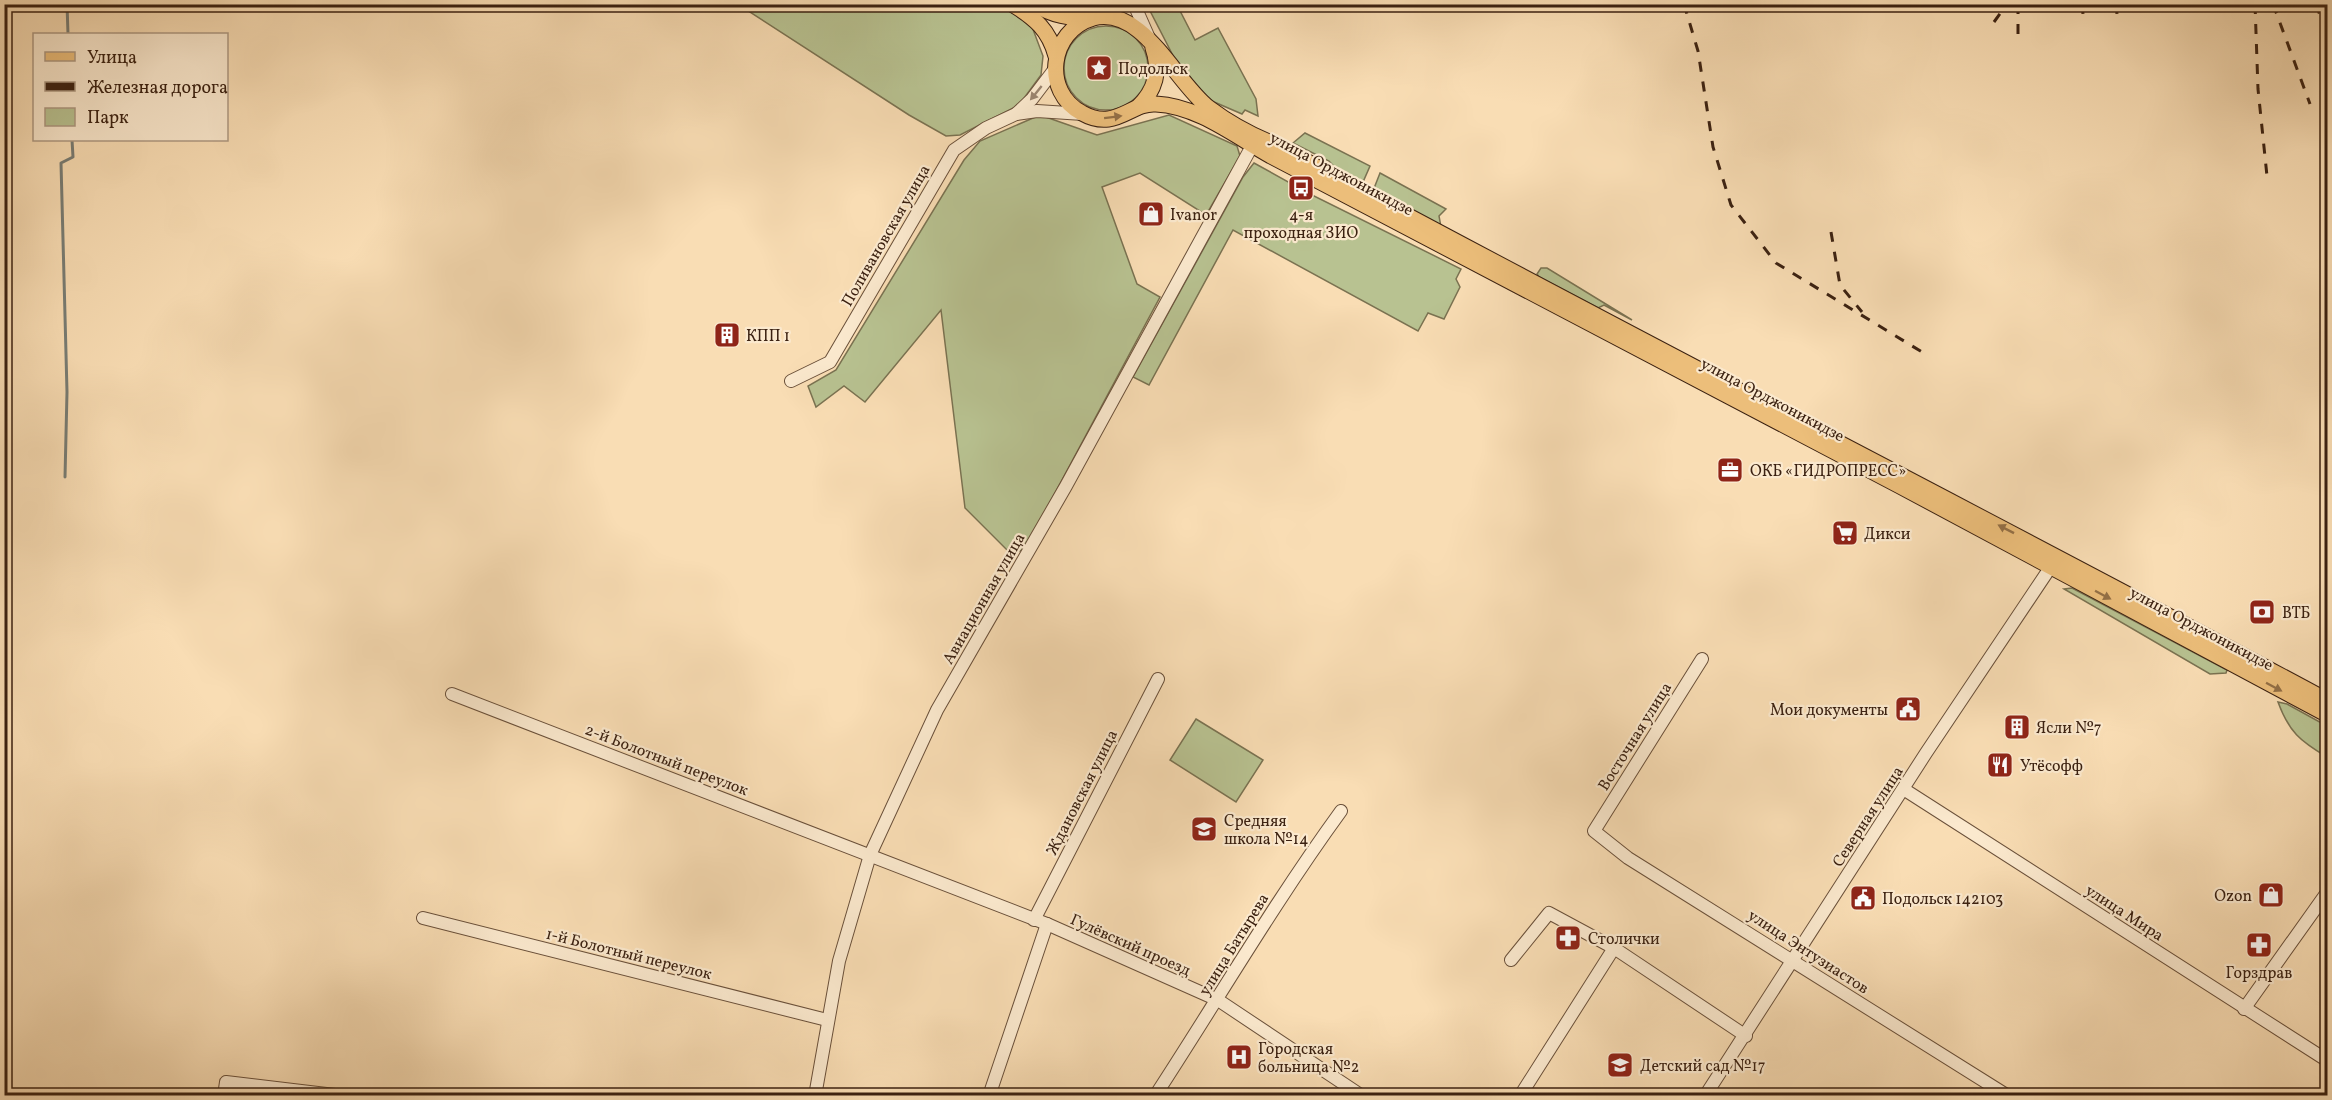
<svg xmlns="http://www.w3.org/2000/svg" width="2332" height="1100" font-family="Vollkorn,serif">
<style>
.green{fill:#b8c291;stroke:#7a7251;stroke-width:1.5}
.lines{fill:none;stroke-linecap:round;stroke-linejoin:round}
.stream{stroke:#787d75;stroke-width:3}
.minor-casing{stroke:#6a503a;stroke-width:14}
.major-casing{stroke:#3b2111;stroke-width:17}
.minor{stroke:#fbe9ce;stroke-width:12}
.major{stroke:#ecbe7a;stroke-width:15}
.rail{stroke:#3b2111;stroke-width:3;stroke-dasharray:10 10;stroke-linecap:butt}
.oneway{fill:#9b8570}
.oneway2{fill:#947046}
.labels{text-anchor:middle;stroke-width:4.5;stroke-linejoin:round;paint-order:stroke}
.poi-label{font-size:16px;fill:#3b2111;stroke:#fbe9ce;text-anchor:start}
.street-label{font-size:16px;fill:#3b2111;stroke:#fbe9ce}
</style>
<rect width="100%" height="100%" fill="#f9ddb4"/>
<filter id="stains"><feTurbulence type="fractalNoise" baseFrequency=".00333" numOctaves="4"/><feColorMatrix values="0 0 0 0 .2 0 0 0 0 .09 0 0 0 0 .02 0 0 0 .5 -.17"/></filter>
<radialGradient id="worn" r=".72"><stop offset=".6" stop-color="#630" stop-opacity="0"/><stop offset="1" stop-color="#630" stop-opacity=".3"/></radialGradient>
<!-- green -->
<g class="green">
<path d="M739,5H999L1031,24L1043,56L1041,75L1019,105L960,135L946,136L909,115Z"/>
<path d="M1147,5H1177L1195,40L1218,28L1256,99L1258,116L1245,110L1242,114L1205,98L1182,73Z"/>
<circle cx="1106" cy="68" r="42"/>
<path d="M1040,115L1097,135L1169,115L1237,146L1240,156L1206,215L1140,173L1102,187L1137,284L1160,297L1025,549L1011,554L965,508L941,310L865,402L844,386L816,407L808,386L836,370L964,160L980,141Z"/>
<path d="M1305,133L1370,166L1363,182L1341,174L1329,161L1293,143Z"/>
<path d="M1254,163L1292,184L1291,187L1300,193L1302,190L1461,269L1456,279L1460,287L1444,319L1428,313L1418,331L1233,230L1149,385L1133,377L1243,177Z"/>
<path d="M1380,173L1446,209L1439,216L1441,227L1373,191Z"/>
<path d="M1541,268H1547L1632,320L1604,305L1598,308L1539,277L1537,274Z"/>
<path d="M2072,588L2227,670L2226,673L2210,674L2064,589Z"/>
<path d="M2278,702L2287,704L2327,726V757C2300,741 2289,732 2278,702Z"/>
<path d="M1196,719L1263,760L1236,802L1170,760Z"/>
</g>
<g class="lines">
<!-- stream -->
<g class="stream">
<path d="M67,4L68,34"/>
<path d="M65,477L67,392L61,163L73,157L72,140"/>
</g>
<defs>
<g id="minor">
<path d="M1134,4L1149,38"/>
<path d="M1097,17L1116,4"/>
<path d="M1016,114L1037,111L1083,114"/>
<path d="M791,381L830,362L954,150L986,128L1016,114L1032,99L1054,70"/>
<path d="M1702,659L1594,831L1628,858L2008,1096"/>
<path d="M452,694L1047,924L1218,1000L1362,1096"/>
<path d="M1905,790L2328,1061"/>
<path d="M423,918L827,1020"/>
<path d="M1034,920L1158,679"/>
<path d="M1511,960L1549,913L1614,948L1746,1036"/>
<path d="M2244,1009L2328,891"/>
<path d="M224,1096L226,1082L343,1096"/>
<path d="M815,1096L839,961L870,855L937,710L1066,486L1252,146"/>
<path d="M989,1096L1047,924"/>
<path d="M1155,1096C1217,1001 1274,903 1341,811"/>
<path d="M1520,1096L1614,948"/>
<path d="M1705,1096L1926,753L2056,559"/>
</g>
<g id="major">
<path d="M1012,4C1035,18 1049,30 1056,56"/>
<path d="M1034,4C1053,16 1069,18 1091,18"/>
<path d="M1138,107C1155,91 1161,70 1153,48"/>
<path d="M2328,701C1978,513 1625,334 1276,145C1253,136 1229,123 1209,108C1175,82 1143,5 1093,18C1049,31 1042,92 1082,113C1116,132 1130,102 1156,104C1198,106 1235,136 1271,156L1900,486L2328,715"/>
</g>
</defs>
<!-- minor casing -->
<use href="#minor" class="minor-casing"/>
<!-- major casing -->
<use href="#major" class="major-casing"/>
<!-- minor -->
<use href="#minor" class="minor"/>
<!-- major -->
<use href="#major" class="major"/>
<!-- rail -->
<g class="rail">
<path d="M1684,4L1698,51L1713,147L1731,205L1776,263L1922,352"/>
<path d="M2018,4V37"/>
<path d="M2082,4L2083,14"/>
<path d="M2116,4L2117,14"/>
<path d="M2255,4L2258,89L2267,176"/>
<path d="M2273,4L2310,104"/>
<path d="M2316,4L2328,38"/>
<path d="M1994,22L2007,4"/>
<path d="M1831,232L1840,285L1862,312"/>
</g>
</g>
<!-- one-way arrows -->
<defs><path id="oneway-solid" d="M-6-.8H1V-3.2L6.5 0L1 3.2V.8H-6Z" transform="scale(1.5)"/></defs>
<use class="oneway" href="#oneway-solid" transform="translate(1036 93) rotate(129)"/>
<g class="oneway2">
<use href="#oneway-solid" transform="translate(1113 117) rotate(-7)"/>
<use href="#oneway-solid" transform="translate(2006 529) rotate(-153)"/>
<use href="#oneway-solid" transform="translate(2103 595) rotate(28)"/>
<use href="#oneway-solid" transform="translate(2274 687) rotate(28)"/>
</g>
<!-- icons -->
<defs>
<symbol id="sight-square" viewBox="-11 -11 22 22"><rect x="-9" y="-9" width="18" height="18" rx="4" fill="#8f2418" stroke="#fbe9ce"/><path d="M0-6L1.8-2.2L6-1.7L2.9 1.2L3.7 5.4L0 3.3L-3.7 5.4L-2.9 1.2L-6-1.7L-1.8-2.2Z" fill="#fff"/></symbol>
<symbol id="bus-square" viewBox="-11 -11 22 22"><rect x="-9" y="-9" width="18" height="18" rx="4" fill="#8f2418" stroke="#fbe9ce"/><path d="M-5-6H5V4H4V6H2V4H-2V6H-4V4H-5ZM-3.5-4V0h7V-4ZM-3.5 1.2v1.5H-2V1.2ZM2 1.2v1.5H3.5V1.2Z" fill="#fff"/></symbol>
<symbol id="shop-square" viewBox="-11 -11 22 22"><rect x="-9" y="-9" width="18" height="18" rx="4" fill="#8f2418" stroke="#fbe9ce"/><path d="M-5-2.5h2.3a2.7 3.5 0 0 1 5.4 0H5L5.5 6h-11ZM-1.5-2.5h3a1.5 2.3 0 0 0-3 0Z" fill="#fff"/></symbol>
<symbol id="building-square" viewBox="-11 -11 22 22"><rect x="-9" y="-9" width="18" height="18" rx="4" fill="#8f2418" stroke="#fbe9ce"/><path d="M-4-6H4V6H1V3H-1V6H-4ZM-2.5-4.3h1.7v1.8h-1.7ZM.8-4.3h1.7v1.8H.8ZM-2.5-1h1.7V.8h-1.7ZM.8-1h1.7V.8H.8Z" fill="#fff"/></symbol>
<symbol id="office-square" viewBox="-11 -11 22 22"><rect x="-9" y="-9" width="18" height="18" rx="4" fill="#8f2418" stroke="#fbe9ce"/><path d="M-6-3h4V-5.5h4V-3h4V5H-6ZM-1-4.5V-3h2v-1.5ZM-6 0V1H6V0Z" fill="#fff"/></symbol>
<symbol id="supermarket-square" viewBox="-11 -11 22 22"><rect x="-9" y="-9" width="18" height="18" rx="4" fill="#8f2418" stroke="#fbe9ce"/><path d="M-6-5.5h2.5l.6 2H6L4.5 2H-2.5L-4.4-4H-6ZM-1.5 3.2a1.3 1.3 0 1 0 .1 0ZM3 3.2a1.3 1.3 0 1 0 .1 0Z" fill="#fff"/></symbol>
<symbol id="bank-square" viewBox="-11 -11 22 22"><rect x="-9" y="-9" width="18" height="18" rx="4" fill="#8f2418" stroke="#fbe9ce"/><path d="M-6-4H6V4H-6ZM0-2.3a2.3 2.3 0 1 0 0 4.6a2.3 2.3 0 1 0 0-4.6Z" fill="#fff"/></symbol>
<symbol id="civic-square" viewBox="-11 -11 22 22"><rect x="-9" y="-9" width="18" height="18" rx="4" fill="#8f2418" stroke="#fbe9ce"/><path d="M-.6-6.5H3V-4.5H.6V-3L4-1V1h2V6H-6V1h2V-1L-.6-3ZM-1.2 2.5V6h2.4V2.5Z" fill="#fff"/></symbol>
<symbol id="restaurant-square" viewBox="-11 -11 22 22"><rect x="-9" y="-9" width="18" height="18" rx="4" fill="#8f2418" stroke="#fbe9ce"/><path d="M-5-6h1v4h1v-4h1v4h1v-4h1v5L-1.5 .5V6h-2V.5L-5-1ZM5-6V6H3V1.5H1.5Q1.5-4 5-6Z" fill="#fff"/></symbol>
<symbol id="school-square" viewBox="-11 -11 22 22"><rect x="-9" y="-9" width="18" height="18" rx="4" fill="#8f2418" stroke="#fbe9ce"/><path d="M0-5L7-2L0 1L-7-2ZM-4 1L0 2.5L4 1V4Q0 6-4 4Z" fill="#fff"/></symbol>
<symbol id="pharmacy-square" viewBox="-11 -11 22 22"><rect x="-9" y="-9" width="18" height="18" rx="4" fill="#8f2418" stroke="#fbe9ce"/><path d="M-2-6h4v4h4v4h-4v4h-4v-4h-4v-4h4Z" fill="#fff"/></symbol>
<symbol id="hospital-square" viewBox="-11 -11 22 22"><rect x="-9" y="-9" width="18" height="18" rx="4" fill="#8f2418" stroke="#fbe9ce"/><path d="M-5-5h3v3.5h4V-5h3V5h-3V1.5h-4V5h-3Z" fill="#fff"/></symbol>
</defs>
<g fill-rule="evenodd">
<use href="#sight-square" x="1084" y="53" width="30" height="30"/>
<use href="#bus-square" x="1286" y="173" width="30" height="30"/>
<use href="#shop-square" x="1136" y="199" width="30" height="30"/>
<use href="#building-square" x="712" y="320" width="30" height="30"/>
<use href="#office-square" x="1715" y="455" width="30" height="30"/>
<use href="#supermarket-square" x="1830" y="518" width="30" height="30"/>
<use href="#bank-square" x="2247" y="597" width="30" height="30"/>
<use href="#civic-square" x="1893" y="694" width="30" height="30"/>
<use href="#building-square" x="2002" y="712" width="30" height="30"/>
<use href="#restaurant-square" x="1985" y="750" width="30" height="30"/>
<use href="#school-square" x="1189" y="814" width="30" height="30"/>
<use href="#shop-square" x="2256" y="880" width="30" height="30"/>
<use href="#civic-square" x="1848" y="883" width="30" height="30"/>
<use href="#pharmacy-square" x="1553" y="923" width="30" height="30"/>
<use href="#pharmacy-square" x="2244" y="930" width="30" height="30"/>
<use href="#hospital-square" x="1224" y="1042" width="30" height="30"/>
<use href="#school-square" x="1605" y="1050" width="30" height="30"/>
</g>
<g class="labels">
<!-- poi labels -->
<g class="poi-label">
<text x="1118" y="74">Подольск</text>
<text x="1170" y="220">Ivanor</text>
<text x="1301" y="220" text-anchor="middle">4-я<tspan x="1301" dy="18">проходная ЗИО</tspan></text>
<text x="746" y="341">КПП 1</text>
<text x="1750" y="476">ОКБ «ГИДРОПРЕСС»</text>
<text x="1864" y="539">Дикси</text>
<text x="2282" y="618">ВТБ</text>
<text x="1888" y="715" text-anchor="end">Мои документы</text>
<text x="2036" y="733">Ясли №7</text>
<text x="2020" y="771">Утёсофф</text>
<text x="1224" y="826">Средняя<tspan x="1224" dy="18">школа №14</tspan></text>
<text x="2252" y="901" text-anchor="end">Ozon</text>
<text x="1882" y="904">Подольск 142103</text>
<text x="1588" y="944">Столички</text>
<text x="2259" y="978" text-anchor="middle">Горздрав</text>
<text x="1258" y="1054">Городская<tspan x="1258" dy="18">больница №2</tspan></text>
<text x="1640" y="1071">Детский сад №17</text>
</g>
<!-- street labels -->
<g class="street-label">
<text transform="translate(1342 173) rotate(28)" y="6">улица Орджоникидзе</text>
<text transform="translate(885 235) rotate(-60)" y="6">Поливановская улица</text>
<text transform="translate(1773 399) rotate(28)" y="6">улица Орджоникидзе</text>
<text transform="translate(983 598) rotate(-60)" y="6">Авиационная улица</text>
<text transform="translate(2202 628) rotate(28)" y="6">улица Орджоникидзе</text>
<text transform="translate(1634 736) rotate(-58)" y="6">Восточная улица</text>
<text transform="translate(667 759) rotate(21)" y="6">2-й Болотный переулок</text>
<text transform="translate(1081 792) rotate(-63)" y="6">Ждановская улица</text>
<text transform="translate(1867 816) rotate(-57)" y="6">Северная улица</text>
<text transform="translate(2125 912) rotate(33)" y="6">улица Мира</text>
<text transform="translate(1131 944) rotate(24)" y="6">Гулёвский проезд</text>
<text transform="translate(1233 944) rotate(-58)" y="6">улица Батырева</text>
<text transform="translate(1809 951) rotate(33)" y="6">улица Энтузиастов</text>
<text transform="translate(629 953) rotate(14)" y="6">1-й Болотный переулок</text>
</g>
</g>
<!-- margin -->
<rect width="2332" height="1100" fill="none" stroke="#f9ddb4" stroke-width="24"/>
<rect x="6" y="6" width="2320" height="1088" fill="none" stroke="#3b2111" stroke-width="3"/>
<rect x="12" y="12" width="2308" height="1076" fill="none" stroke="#3b2111" stroke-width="1.5"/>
<!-- legend -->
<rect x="33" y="33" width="195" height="108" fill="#fbe9ce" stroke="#ae9982" stroke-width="1.5"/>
<rect x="45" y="52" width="30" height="9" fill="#ecbe7a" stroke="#ae9982" stroke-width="1.5"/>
<text x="87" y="63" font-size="18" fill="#3b2111">Улица</text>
<rect x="45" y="82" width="30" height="9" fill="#3b2111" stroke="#ae9982" stroke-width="1.5"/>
<text x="87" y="93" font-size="18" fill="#3b2111">Железная дорога</text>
<rect x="45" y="108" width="30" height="18" fill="#b8c291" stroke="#ae9982" stroke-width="1.5"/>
<text x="87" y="123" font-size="18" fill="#3b2111">Парк</text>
<rect width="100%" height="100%" filter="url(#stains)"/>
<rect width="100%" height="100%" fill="url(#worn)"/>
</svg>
